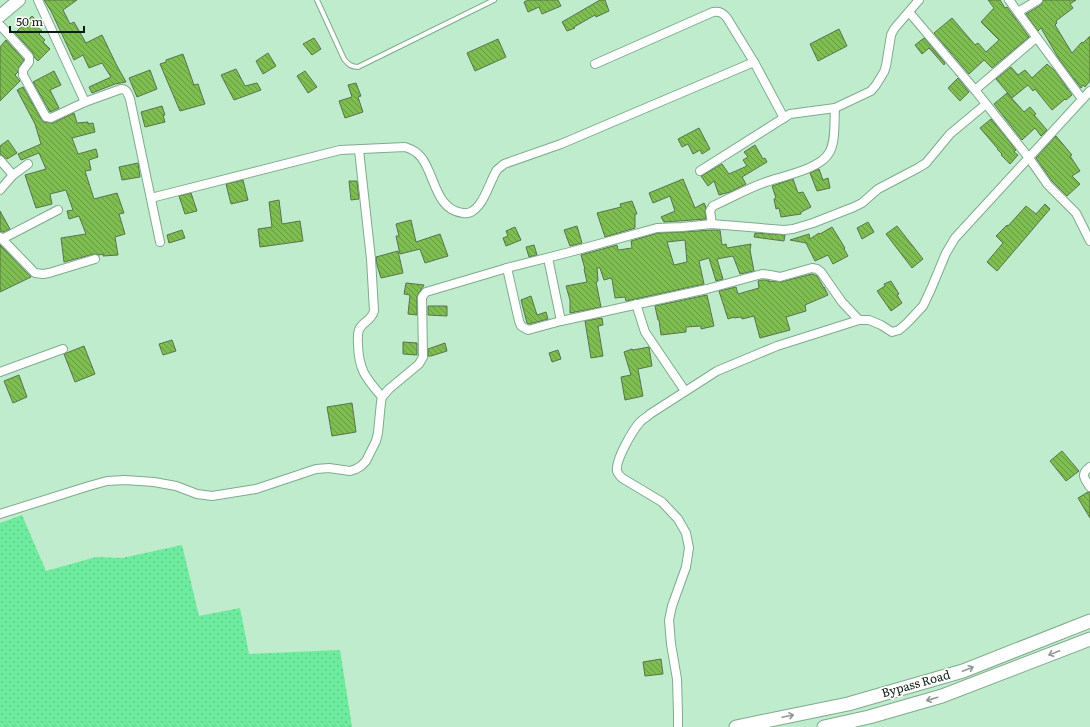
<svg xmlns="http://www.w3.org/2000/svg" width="1090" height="727" font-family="Literata,serif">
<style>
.grass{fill:url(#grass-dots)}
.building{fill:url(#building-back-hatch);stroke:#5b734d;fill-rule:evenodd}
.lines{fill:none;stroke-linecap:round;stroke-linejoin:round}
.service-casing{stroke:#7fab8c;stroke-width:6}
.minor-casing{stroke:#7fab8c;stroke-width:10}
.secondary-casing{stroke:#7fab8c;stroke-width:14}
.primary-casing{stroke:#7fab8c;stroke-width:15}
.service{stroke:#fff;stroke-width:4}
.minor{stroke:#fff;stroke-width:8}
.secondary{stroke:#fff;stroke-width:12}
.primary{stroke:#fff;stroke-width:13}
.oneway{stroke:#919994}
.labels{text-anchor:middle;stroke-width:3.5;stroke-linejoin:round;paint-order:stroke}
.street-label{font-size:12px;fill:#0b1c11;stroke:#fff}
</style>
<defs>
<pattern id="grass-dots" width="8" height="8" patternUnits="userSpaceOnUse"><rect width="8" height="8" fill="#6eeb9e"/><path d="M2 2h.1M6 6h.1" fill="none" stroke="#5ec987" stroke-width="1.8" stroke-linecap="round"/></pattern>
<pattern id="building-back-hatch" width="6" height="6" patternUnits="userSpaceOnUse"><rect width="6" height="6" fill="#7ebe51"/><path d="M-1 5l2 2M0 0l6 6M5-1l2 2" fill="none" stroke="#659a42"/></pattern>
</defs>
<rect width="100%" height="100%" fill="#beeccc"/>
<!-- grass -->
<path class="grass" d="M22,515L46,571L96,557L122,558L182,545L199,616L240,608L249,654L340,650L352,727H0V523Z"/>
<!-- building -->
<g class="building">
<path d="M44,0H77L63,10L70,24L74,22L86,43L102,35L116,64L126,82L115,84L92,93L89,87L111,77L102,63L89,68L83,55L74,60L51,11Z"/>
<path d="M528,0H558L561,6L542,14L539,7L528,12L524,2Z"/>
<path d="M600,0H605L609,11L596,17L595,15L574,27L575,28L567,31L562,22Z"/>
<path d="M988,0H1000L1005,8L1007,7L1029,37L992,68L984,60L969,74L934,33L952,18L975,45L978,43L986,52L999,40L981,22L994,8Z"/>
<path d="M1043,0H1076L1070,4L1073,8L1056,21L1057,23L1055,25L1072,53L1082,42L1083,43L1090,36V81L1085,87L1083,85L1081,88L1059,59L1041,28L1038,31L1026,14L1041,5Z"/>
<path d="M32,16L39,23L36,26L42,31L39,34L45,40L43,42L50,49L38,61L34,57L33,53L15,33Z"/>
<path d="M839,29L847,46L818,61L810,44Z"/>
<path d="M314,38L321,49L312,55L303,44Z"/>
<path d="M924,38L945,63L944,65L929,48L922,54L915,45Z"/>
<path d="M498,39L506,57L475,71L467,53Z"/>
<path d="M6,40L24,60L19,67L18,72L15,75L20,81L0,101V47Z"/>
<path d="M268,53L276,66L263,74L256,61Z"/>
<path d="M183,54L194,85L198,84L205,104L180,111L160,64L166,62V60Z"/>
<path d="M1047,64L1055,71L1072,95L1066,100L1065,99L1052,110L1035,89L1033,91L1028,85L1012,98L996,79L1011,67L1018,75L1025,70L1032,78Z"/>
<path d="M236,69L245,86L257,83L261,90L234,100L221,75Z"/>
<path d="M150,70L157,89L137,97L129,78Z"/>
<path d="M54,71L61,85L50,90L59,108L50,112L33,82Z"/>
<path d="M305,71L317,87L308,93L297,76Z"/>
<path d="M958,78L969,92L960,101L948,88Z"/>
<path d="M356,83L361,96L358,97L363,112L345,118L339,101L352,97L348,85Z"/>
<path d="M23,87L43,122L53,123L74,113L77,123L88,122V124L93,123L95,132L72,138L78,154L96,149L98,157L89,160L91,170L85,171L94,199L117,193L124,213L119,214L125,234L115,237L118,255L103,256V254L99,255L94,254L64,262L61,238L86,234L79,216L69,219L67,211L73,210L66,190L50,194L52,204L36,208L25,175L46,169L39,153L21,160L18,154L41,144L35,124L17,90Z"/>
<path d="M1007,93L1024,112L1030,107L1036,114L1034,115L1047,130L1041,136L1035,128L1022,140L994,104Z"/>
<path d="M162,106L165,115H163L165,122L145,127L141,112Z"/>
<path d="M991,119L1016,150L1014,152L1018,155L1010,164L1001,155L1002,154L997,149H998L980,128Z"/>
<path d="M699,128L710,149L702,154L700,150L693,154L688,144L682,147L678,139Z"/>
<path d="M1056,136L1072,155L1070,156L1080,171L1072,176L1080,184L1067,196L1052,181L1036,158Z"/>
<path d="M8,140L17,153L7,159L0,154V146Z"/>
<path d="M755,145L763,159L765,158L767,162L742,177L746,184L730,192L719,195L714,181L708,186L701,176L722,164L729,174L747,166L743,160L748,157L744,152Z"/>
<path d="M138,163L140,177L122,180L119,167Z"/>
<path d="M819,169L823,180L828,178L830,188L817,191L810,173Z"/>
<path d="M683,179L695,208L704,203L706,207L705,212L706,219L664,222L661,217L675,211L670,196L653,203L649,193Z"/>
<path d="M793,179L798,193L803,192L811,207L801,212V214L781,217L779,208L776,209L774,199L776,198L772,186Z"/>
<path d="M243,180L248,200L231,204L226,184Z"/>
<path d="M349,181H357L359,199L351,200Z"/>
<path d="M191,193L197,211L185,214L179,196Z"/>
<path d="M279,200L282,224L300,221L303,241L260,247L258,229L272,227L269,202Z"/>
<path d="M632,201L637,214H635V228L605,237L597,213L621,207L620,204Z"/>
<path d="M1045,204L1050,209L997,271L987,262L1003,243L996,236L1007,225L1008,226L1026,206L1036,214Z"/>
<path d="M0,211L10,229L3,232H0Z"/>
<path d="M411,220L416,242L440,234L448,256L425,263L420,249L400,254L396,236H399L396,224Z"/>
<path d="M868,222L874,232L862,239L857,228Z"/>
<path d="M577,226L582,243L570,246L564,230Z"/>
<path d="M897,226L923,259L912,268L886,234Z"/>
<path d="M515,227L521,240L506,246L503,238L508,236L506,231Z"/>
<path d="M832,227L845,248L844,249L848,256L833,264L828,255L815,261L806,243L790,240L809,234L810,239L819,233L820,234Z"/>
<path d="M182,230L185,238L169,243L167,235Z"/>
<path d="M712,230H720L722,245L726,244L727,248L751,244L750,250L754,271L740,274L733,256L717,259L723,279L716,281L709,258L699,261L704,284L626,301L625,297L615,298L612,279H611V278L604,280L600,268H597L598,281L596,282L601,307L570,313V300L566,286L587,282L584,269H585L581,255L617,245L618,250L632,248L631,241L658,233L682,232ZM685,240L687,262L674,265L667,242Z"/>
<path d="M755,233L785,235L784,241L754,237Z"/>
<path d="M0,245L31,277L0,292Z"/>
<path d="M534,245L537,255L529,257L526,247Z"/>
<path d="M398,251L403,273L381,278L377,265L376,257Z"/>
<path d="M812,274L817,276L824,288V287L828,295L805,305L806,311L786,317L790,330L760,338L754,316L742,319L741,317L734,318V317L728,319L719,291L736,287L738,294L759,288L758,281L762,280H769V282L773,281L781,282Z"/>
<path d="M891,281L899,294L897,295L902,303L891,311L877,291L885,286L884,284Z"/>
<path d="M406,283L424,285L423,287L418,294L417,297V315L408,314L410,295L404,294Z"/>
<path d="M707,295L714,326L701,329V326L686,327V332L661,335L659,320H658L655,306Z"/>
<path d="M531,296L537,315L546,312L548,319L529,324L527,323L521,300Z"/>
<path d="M428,306H447V316L428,315Z"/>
<path d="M602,318L603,325L598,326L603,356L591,358L585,321Z"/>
<path d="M172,340L176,351L163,355L159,344Z"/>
<path d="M403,342L417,343V355L403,354Z"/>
<path d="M445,343L447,351L431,356H428V349Z"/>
<path d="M84,346L95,374L75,382L64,354Z"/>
<path d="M649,347L652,366L638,369L643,396L625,400L621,377L631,375L624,352L632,349L633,350Z"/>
<path d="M558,350L561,359L552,362L549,353Z"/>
<path d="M19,375L27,397L13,403L4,381Z"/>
<path d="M352,403L356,432L332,436L327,407Z"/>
<path d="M1062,451L1079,471L1066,481L1050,461Z"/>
<path d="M1088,492H1090V518L1078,498Z"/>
<path d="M661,659L663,674L645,676L643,662Z"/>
</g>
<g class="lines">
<defs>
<path id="service" d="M317,0L344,59C348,64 351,67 358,67L494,0"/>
<g id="minor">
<path d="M38,0L85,102"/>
<path d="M1009,0L1082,99"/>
<path d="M909,12L975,90L1029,158L1048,185L1076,213L1090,241"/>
<path d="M1018,12L1038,0"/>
<path d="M0,25L29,57V62L23,70V75L46,117L51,118L85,102L121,89C127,89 128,94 130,99L160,242"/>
<path d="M595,64L713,12C720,11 723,13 727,18L754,62L784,118"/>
<path d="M975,90L1036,38"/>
<path d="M359,150L371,259L374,311C371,322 362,321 359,330C357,335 358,340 358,345C359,371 366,378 382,397"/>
<path d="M0,160L13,175"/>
<path d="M700,171L790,114L835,108L871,91L876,85L884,72L886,66L891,35L894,29L919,0"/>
<path d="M0,190L13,175L28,164"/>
<path d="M151,198L340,150L405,147C412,149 416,151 421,157C435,174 435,210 463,213C470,214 474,211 479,205C487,195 490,181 497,170C499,168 502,166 504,164L561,144L754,62"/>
<path d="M712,224L710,211L713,206C731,198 748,188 766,182C783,176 820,169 829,153C836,142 834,121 835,108"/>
<path d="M0,237L35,273L43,274L49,273L95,259"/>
<path d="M2,239L58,210"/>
<path d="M548,258L561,321"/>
<path d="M507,268L519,321L521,326L528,330L561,321L707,289L762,274L770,275L780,277L812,268L817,269L821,272L842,302L859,320"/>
<path d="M636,304L645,332L685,391"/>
<path d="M0,372L63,349"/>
<path d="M1090,467C1080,474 1084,478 1090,487"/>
<path d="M0,514L89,486L107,481L125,480L154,482L176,486L197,494L212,496L256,489L316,469L329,468L350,471L356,469L361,466L366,461L376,441L378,433L381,402L382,397L389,389L419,364L423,357L422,297L426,292L507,268L570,252L657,228L682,227L712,224L784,230L793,229L813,223L854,207L862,203L878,189L918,168L926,163L950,134L986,104"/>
<path d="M678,727V714L677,679L671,644L669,620L672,606L686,567L689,548L686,533L678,519L662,502L622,478C620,476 618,474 617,471C615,460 633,430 640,422C643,419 647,417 650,414L717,371L777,346L859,320H869L881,325L892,332L899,330L907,323L923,306L931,289L946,253L955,238L1090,91"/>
</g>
<path id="secondary" d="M0,16L19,0"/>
<g id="primary">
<path d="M736,727L848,704L963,671L1090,621"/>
<path d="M824,727L869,717L942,696L1090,639"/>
</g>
</defs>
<!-- service casing -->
<use href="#service" class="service-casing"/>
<!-- minor casing -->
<use href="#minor" class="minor-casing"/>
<!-- secondary casing -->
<use href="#secondary" class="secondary-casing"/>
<!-- primary casing -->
<use href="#primary" class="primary-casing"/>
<!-- service -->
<use href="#service" class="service"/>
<!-- minor -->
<use href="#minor" class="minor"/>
<!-- secondary -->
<use href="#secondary" class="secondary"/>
<!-- primary -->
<use href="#primary" class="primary"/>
</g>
<!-- one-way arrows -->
<defs><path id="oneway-shaft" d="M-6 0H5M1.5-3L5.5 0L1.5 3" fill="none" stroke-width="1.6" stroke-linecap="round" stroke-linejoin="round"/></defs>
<g class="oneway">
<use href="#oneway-shaft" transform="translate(1054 653) rotate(158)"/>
<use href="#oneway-shaft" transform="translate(968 669) rotate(-21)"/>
<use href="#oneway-shaft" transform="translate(932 699) rotate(164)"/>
<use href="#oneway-shaft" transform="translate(788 716) rotate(-12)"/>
</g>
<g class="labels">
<!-- street labels -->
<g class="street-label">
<text transform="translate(916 684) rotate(-16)" y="4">Bypass Road</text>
</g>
</g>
<!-- scale -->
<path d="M10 26v6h74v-6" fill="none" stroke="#0b1c11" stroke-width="2"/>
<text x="16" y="26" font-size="12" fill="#0b1c11" stroke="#ffffff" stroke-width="3" paint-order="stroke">50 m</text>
</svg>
